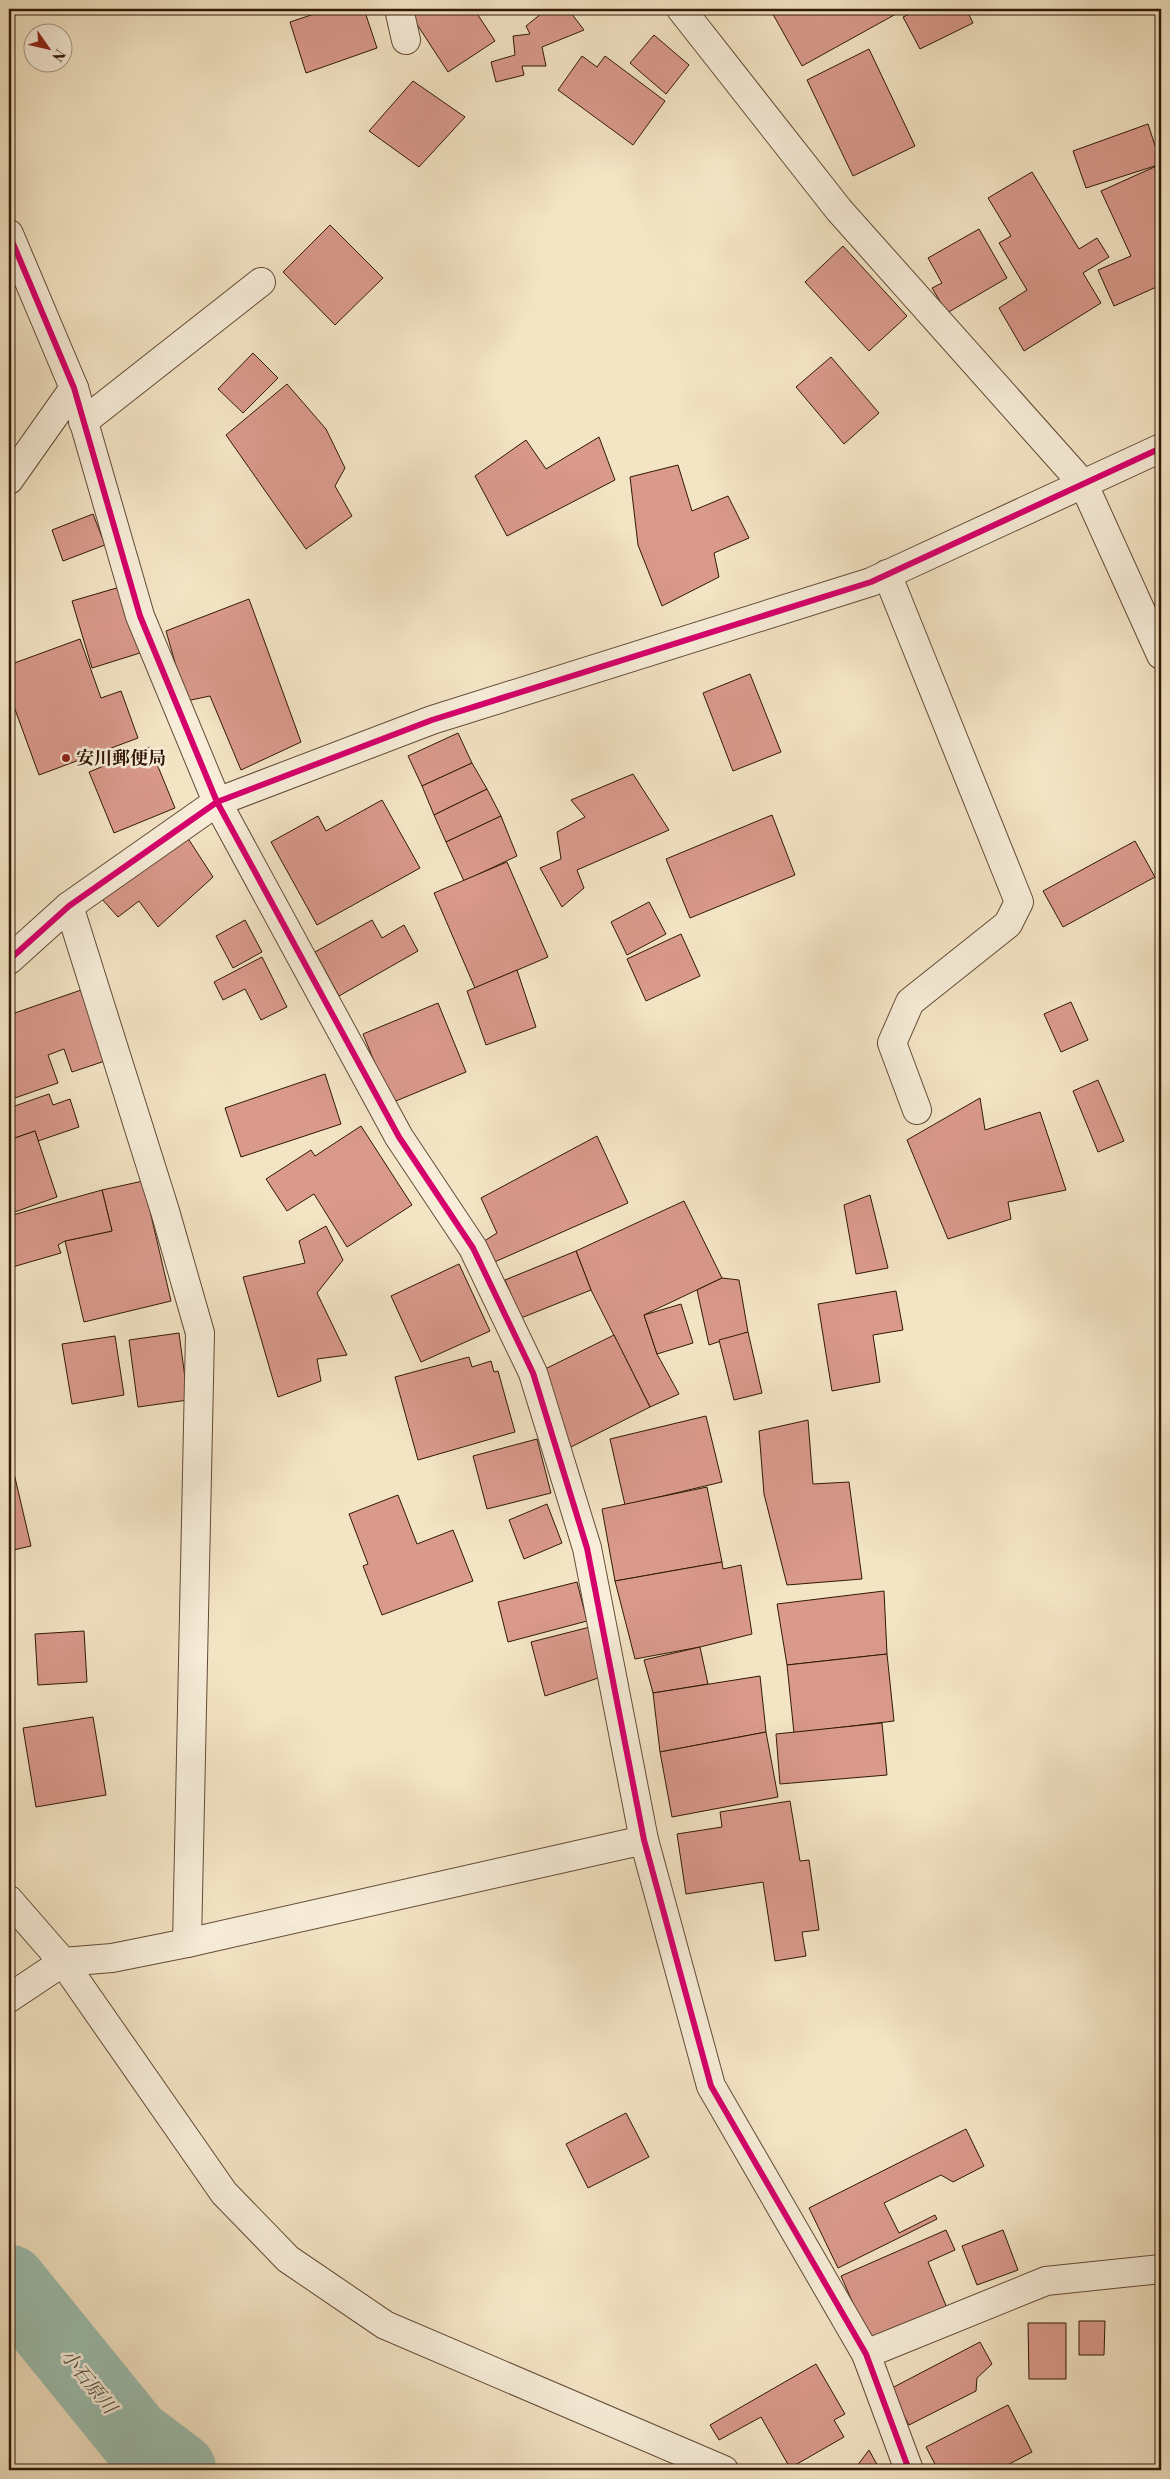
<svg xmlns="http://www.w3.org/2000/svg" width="1170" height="2479" font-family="'Libre Bodoni','Noto Serif JP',serif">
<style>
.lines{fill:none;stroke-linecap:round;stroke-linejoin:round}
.river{stroke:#9cbfb0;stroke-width:75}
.building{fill:#d9998b;stroke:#311807}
.minor-casing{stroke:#624b36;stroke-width:30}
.minor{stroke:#f7edd9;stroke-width:28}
.cycleway-casing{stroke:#f7edd9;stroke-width:9}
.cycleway{stroke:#d6006c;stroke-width:6}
.poi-dot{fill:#8f2418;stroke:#f7edd9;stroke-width:2}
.labels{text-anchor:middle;stroke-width:5;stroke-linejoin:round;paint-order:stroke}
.poi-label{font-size:18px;font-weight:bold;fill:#311807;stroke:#f7edd9;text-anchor:start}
.water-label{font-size:19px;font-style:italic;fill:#565242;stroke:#f7edd9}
</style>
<rect width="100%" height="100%" fill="#f3e4c4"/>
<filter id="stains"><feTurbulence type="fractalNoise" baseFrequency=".004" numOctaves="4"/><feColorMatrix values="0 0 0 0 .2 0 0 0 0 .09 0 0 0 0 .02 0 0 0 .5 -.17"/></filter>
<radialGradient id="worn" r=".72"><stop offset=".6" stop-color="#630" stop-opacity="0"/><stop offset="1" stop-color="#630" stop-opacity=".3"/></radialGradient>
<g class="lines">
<!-- river -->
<path class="river" d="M9,2282L134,2436L179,2470"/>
</g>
<!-- building -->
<g class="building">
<path d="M329,9H364L377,48L306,73L290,22Z"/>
<path d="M407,9H474L495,41L448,72Z"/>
<path d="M547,9H568L584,30L542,47L546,66H522L524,75L496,82L491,62L515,55L513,36L530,34L526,26Z"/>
<path d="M770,9H905L802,66Z"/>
<path d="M921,9H966L973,23L920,49L903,17Z"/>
<path d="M654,35L689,65L666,94L630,63Z"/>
<path d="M869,49L915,146L853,176L807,80Z"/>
<path d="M582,56L597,67L605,56L665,101L633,145L558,90Z"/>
<path d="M413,81L465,117L419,167L369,131Z"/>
<path d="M1148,124L1161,164L1086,188L1073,151Z"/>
<path d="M1161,164V285L1114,306L1098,270L1131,256L1101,191Z"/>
<path d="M1032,172L1079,249L1097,238L1109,257L1083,273L1101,303L1024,351L999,308L1027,290L999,243L1011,236L988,198Z"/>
<path d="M330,225L383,278L335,325L283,272Z"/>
<path d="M979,229L1007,278L947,313L932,288L942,283L928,258Z"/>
<path d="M843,246L907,316L869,351L805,282Z"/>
<path d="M253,353L278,378L243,413L218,389Z"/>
<path d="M831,357L879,413L844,444L796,387Z"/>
<path d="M287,384L326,429L345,468L335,486L352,516L306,549L226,435Z"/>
<path d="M599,437L615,480L507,536L475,476L526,440L546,469Z"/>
<path d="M678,465L692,511L728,496L749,538L714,553L719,577L662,606L638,545L630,477Z"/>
<path d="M93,514L105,545L63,561L52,530Z"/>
<path d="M120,587L140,653L92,668L72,601Z"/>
<path d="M249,599L301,742L241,770L210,696L186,701L166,631Z"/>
<path d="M80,639L101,698L121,691L138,738L39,775L9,693V665Z"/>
<path d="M750,674L781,752L733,771L703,693Z"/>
<path d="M458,733L472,763L422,786L408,756Z"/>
<path d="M150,747L175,808L114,833L89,772Z"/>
<path d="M472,763L487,789L434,815L422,786Z"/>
<path d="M633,774L669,830L577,870L584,888L562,907L540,868L561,859L557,832L585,817L571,800Z"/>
<path d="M487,789L501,816L446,842L434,815Z"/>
<path d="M382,800L420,868L317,925L271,842L318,816L326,831Z"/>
<path d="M772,815L795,875L690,918L666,859Z"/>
<path d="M501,816L517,856L464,881L446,842Z"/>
<path d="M180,826L213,877L158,927L139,901L118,917L93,889Z"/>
<path d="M1135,841L1155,877L1063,927L1043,891Z"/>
<path d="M507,862L548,957L475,988L434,893Z"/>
<path d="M649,902L666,934L627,955L611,922Z"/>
<path d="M245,920L262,952L233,968L216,936Z"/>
<path d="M372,920L382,938L404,925L418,951L339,996L315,952Z"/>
<path d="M681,934L700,976L646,1001L627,959Z"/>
<path d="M262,957L287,1007L261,1020L245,989L223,1000L214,982Z"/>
<path d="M517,970L536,1027L486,1045L467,991Z"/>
<path d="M84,989L108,1060L72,1072L64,1049L48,1055L58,1083L9,1100V1015Z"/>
<path d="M1071,1002L1088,1040L1061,1052L1044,1014Z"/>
<path d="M438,1003L466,1072L391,1103L363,1034Z"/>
<path d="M325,1074L341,1124L241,1157L225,1108Z"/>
<path d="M1098,1080L1124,1141L1098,1152L1073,1091Z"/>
<path d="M49,1094L53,1105L70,1099L79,1127L38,1141L35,1131L9,1140V1108Z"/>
<path d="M980,1098L985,1130L1040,1112L1066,1190L1008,1202L1011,1219L948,1239L907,1140Z"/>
<path d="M361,1126L412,1205L347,1247L314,1194L287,1211L266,1179L311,1150L315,1156Z"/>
<path d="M35,1131L57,1197L9,1214V1140Z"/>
<path d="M597,1136L628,1203L490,1264L478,1245L497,1233L481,1198Z"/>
<path d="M143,1181L171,1301L84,1322L65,1241L112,1231L102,1190Z"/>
<path d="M102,1190L112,1231L65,1241L58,1245L61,1253L9,1268V1216Z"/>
<path d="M870,1195L888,1268L856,1274L844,1205Z"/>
<path d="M684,1201L722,1278L644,1315L657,1354L679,1394L650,1407L591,1290L576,1251Z"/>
<path d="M326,1226L343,1260L317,1293L347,1355L317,1359L321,1381L278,1397L243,1277L305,1263L299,1241Z"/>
<path d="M576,1251L591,1290L521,1318L505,1280Z"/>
<path d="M459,1264L490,1331L421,1362L391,1296Z"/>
<path d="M722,1278L739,1280L748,1332L709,1345L697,1290Z"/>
<path d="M896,1291L903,1330L873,1335L880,1382L832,1391L818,1304Z"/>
<path d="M681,1304L693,1343L657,1354L644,1315Z"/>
<path d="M748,1332L762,1393L734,1400L719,1340Z"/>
<path d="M179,1333L188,1400L138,1407L129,1340Z"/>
<path d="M614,1335L650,1407L571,1447L535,1374Z"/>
<path d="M115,1336L124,1395L72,1404L62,1344Z"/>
<path d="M469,1357L472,1367L491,1361L494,1372L498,1371L515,1432L418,1460L395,1377Z"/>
<path d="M706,1416L722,1482L625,1505L610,1439Z"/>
<path d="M808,1420L813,1484L849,1482L862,1579L787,1585L764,1494L759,1431Z"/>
<path d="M537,1439L551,1493L487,1509L473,1456Z"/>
<path d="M9,1452L31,1546L9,1551Z"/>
<path d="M707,1487L722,1562L615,1581L602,1509Z"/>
<path d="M398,1495L417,1544L453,1530L473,1581L382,1615L363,1566L368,1564L349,1514Z"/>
<path d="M547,1504L562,1543L524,1559L509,1520Z"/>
<path d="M722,1562L723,1569L741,1565L752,1634L700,1647L635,1659L615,1581Z"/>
<path d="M577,1582L587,1621L508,1642L498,1602Z"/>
<path d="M884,1591L887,1654L787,1665L777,1604Z"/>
<path d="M594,1626L607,1675L545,1696L531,1642Z"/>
<path d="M84,1631L87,1682L38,1685L35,1634Z"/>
<path d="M700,1647L708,1684L653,1693L644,1660Z"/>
<path d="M887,1654L894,1721L794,1733L787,1665Z"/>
<path d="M760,1676L766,1732L660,1752L653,1693Z"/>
<path d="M93,1717L106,1795L36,1807L23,1728Z"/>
<path d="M882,1723L887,1775L780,1784L776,1734Z"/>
<path d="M766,1732L778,1797L672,1817L660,1752Z"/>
<path d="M790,1801L800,1861L809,1860L819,1930L802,1932L806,1956L775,1961L763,1882L686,1894L677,1834L722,1827L720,1812Z"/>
<path d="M626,2113L649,2157L588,2188L566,2144Z"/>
<path d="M966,2129L984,2166L953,2182L941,2175L884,2203L899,2233L935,2215L937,2219L838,2268L809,2208Z"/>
<path d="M946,2230L955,2250L928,2262L947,2308L870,2342L841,2276Z"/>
<path d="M1003,2230L1018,2270L977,2285L962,2246Z"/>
<path d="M1079,2321H1105L1104,2355H1079Z"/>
<path d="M1028,2323H1066V2379H1029Z"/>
<path d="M980,2342L992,2364L977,2378L976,2391L909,2425L890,2389Z"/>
<path d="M816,2364L845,2414L834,2420L844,2437L790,2468L761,2417L719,2440L710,2425Z"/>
<path d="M1008,2405L1032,2452L998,2470H938L926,2447Z"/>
<path d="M869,2450L880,2470H854Z"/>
</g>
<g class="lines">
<defs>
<g id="minor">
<path d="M399,9L406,40"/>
<path d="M681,9L839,210L1084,485L1161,655"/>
<path d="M9,234L74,388L140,616L217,802L399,1137L473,1248L533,1373L587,1548L644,1840L711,2086L866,2354L909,2470"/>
<path d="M83,422L261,282"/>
<path d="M9,480L74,388"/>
<path d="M887,574L1019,902L1008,924L910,1002L892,1043L917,1110"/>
<path d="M69,906L165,1211L200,1333L187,1943"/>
<path d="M9,960L69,906L217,802L432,720L871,582L1161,448"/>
<path d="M9,1900L63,1962L224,2193L288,2259L385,2325L724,2470"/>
<path d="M9,1998L63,1962L112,1958L187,1943L644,1840"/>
<path d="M866,2354L1046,2281L1161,2269"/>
</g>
</defs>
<!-- minor casing -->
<use href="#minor" class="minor-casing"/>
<!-- minor -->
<use href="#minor" class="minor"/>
<defs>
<g id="cycleway">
<path d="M9,234L74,388L140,616L217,802L399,1137L473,1248L533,1373L587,1548L644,1840L711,2086L866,2354L909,2470"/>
<path d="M9,960L69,906L217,802L432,720L871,582L1161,448"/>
</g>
</defs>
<!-- cycleway casing -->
<use href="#cycleway" class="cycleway-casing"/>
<!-- cycleway -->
<use href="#cycleway" class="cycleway"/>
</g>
<!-- markers -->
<circle class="poi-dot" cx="66" cy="758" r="5"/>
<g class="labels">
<!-- poi labels -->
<g class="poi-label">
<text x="76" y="764">安川郵便局</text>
</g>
<!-- water labels -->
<g class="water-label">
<text transform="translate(89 2381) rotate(51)" y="7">小石原川</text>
</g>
</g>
<!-- margin -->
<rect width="1170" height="2479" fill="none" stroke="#f3e4c4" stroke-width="30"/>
<rect x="10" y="10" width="1150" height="2459" fill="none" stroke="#311807" stroke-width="2.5"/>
<rect x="15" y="15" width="1140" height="2449" fill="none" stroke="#311807"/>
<!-- north arrow -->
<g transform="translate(48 48) rotate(124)"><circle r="24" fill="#f7edd9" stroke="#a89885"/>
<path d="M0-4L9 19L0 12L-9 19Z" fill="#8f2418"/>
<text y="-8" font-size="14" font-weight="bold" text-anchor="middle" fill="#311807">N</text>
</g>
<rect width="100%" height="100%" filter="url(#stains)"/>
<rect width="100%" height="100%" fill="url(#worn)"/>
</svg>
